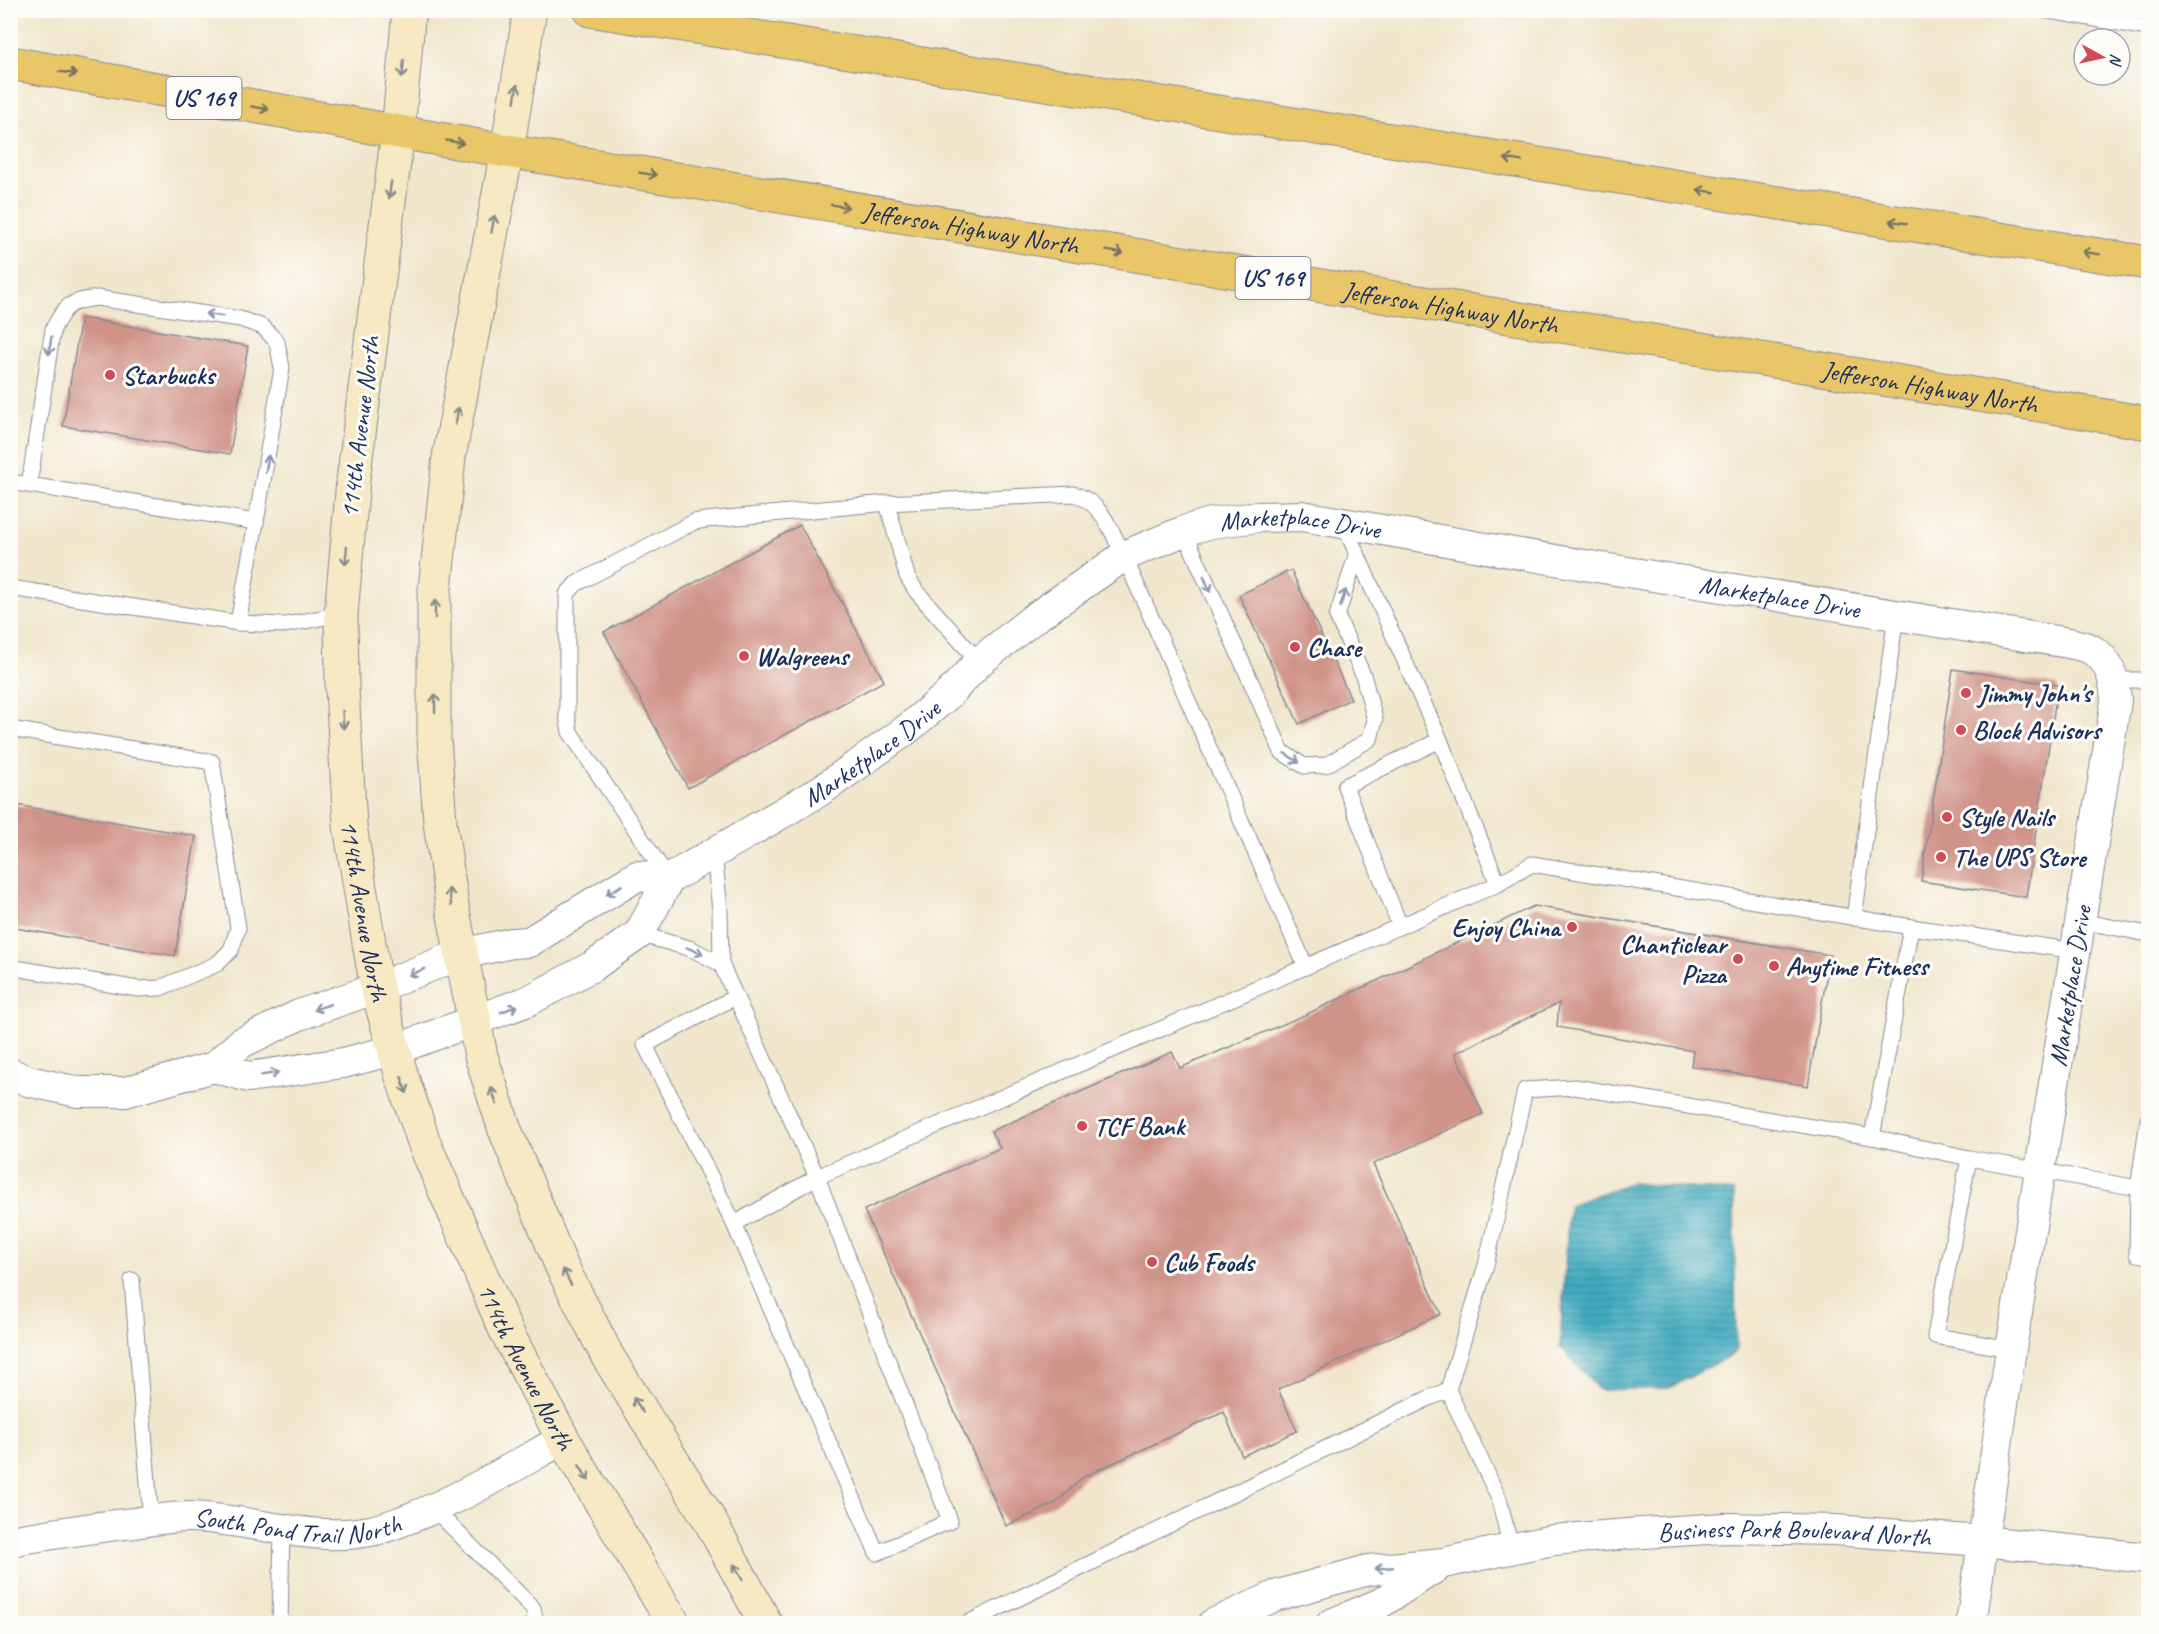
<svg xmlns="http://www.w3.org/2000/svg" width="2159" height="1634" font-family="Caveat,sans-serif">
<defs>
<pattern id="water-rules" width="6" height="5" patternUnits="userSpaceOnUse" patternTransform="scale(1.5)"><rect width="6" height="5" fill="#41acbf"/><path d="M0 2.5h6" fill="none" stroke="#368c9e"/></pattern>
</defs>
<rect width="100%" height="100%" fill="#fdfcf7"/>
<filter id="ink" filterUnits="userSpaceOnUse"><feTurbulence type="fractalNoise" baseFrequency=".0167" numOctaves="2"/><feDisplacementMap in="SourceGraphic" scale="12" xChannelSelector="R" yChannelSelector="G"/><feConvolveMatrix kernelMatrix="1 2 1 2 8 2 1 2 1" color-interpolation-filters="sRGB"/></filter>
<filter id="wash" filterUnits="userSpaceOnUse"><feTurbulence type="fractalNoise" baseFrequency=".008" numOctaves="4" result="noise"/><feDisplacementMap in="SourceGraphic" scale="24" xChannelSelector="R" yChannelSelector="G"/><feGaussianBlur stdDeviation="1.35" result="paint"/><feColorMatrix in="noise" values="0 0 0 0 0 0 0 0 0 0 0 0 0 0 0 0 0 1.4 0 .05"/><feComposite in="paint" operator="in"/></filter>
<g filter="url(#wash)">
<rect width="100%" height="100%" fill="#f1e6cc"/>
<path fill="url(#water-rules)" stroke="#2e6e8e" stroke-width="1.5" d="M1630 1183 1734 1192 1736 1352 1670 1388 1599 1390 1560 1346 1569 1205Z"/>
<g id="blocks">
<g fill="#d09388">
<path d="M81 318 248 346 230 454 63 426Z"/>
<path d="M800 525 884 681 688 788 604 632Z"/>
<path d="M1291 570 1351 699 1299 724 1239 595Z"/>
<path d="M1953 669 2058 685 2026 897 1921 881Z"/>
<path d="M10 804 196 836 175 956 10 927Z"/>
<path d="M1534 906 1830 955 1808 1086 1691 1066 1693 1051 1557 1027 1559 1003 1455 1053 1483 1114 1373 1164 1441 1314 1278 1389 1297 1431 1242 1456 1224 1412 1083 1477 1056 1503 1006 1526 864 1210 1000 1148 991 1131 1172 1052 1180 1068 1305 1015Z"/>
</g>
</g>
</g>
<g filter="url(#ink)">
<use href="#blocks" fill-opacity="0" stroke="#868a95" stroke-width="1.5"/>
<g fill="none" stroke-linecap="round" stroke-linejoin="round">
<defs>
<g id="lane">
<path d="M2044 10 2148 28"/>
<path d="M10 482 256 522 238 623"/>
<path d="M29 485 53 329C65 305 70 301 97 298L240 319 263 327 277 342 282 368 256 522"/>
<path d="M887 503 907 576 916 591 979 662"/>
<path d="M1344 525 1440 740 1498 884"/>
<path d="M1184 531 1282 752 1304 766 1326 765 1370 739 1375 720 1363 675 1337 616 1357 553"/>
<path d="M10 588 238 623 285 625 341 614"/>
<path d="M2115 680H2148"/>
<path d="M10 729 212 762 238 928 231 950 217 964 160 988 138 989 10 967"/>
<path d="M668 878 570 732 567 715V594L576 584 694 522 706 520 887 503 1074 494C1103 503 1111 531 1124 556L1306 967"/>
<path d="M1854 918 1896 615"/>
<path d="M2080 921 2148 934"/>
<path d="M1400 926 1345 786 1440 740"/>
<path d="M639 934 692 949 721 964 720 910 714 853"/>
<path d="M721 964 817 1177 950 1521 877 1553 734 1224"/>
<path d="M735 997 645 1045 734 1224 817 1177 1498 884 1532 864 1911 927 2076 951"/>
<path d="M2148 1120 2138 1188 2137 1254 2148 1256"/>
<path d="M1872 1137 1911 927"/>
<path d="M1969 1158 1935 1336 2011 1349"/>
<path d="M132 1280 151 1521"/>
<path d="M434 1509 533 1608 536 1624"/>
<path d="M1511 1548 1499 1499 1448 1390 1486 1265 1525 1090 1575 1087 1872 1137 1969 1158 2138 1188"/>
<path d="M280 1624 282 1530"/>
<path d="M966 1624 1427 1399 1448 1390"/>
</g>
<g id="street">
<path id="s1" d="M214 1067 249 1077 343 1063 394 1050 528 1001 593 966 639 934 669 879 820 791 860 763 906 730 949 694 979 662 1033 619 1124 556 1184 531 1211 523 1258 517 1302 516 1584 565 2069 643C2076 645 2086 646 2092 650 2111 661 2115 682 2116 701L2011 1349 1971 1624"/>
<path d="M10 1073 28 1081 78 1092H125L214 1067 241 1043 299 1015 377 988 461 954 512 943 529 942 637 876 669 879"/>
<path id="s2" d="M10 1542 21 1539C59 1533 96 1527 134 1523 152 1520 171 1517 189 1517 249 1518 310 1543 370 1531 382 1529 394 1524 405 1520 461 1499 511 1468 563 1439"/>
<path id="s3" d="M1213 1624 1275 1596 1368 1570 1443 1563 1553 1540 1627 1534 1725 1528 1834 1530 1982 1541 2148 1558"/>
<path d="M1331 1624 1379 1604 1438 1566"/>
</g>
<g id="secondary">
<path id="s4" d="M409 10 398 132 353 481 341 614 342 688 350 826 370 949 377 988 402 1077 425 1145 505 1329 563 1439 674 1624"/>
<path d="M530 10 507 151 449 457 434 598V738L440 822 452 905 481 1056 505 1130 561 1265 608 1357 709 1519 766 1624"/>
</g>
<g id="highway">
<path d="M590 10 2148 263"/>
<path id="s5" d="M10 63 507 151 2148 423"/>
</g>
</defs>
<use href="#lane" stroke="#868a95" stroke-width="17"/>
<use href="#street" stroke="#868a95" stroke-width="32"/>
<use href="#secondary" stroke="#868a95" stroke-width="35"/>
<use href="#highway" stroke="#868a95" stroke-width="35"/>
<use href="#lane" stroke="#fff" stroke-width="15"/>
<use href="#street" stroke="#fff" stroke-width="30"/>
<use href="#secondary" stroke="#f6e9c3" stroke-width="33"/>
<use href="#highway" stroke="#e9c769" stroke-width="33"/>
</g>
<defs><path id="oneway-shaft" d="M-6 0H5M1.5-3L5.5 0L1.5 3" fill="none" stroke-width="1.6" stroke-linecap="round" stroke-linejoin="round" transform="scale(1.5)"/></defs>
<g stroke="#888c90">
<use href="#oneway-shaft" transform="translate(403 69) rotate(95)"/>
<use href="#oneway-shaft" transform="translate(516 93) rotate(-81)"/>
<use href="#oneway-shaft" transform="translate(390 190) rotate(98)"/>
<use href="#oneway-shaft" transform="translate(493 224) rotate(-79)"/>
<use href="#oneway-shaft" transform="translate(457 416) rotate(-79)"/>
<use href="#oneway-shaft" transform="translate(346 556) rotate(95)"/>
<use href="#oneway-shaft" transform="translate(435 609) rotate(-90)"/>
<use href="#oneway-shaft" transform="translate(435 703) rotate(-90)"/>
<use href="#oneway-shaft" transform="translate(343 720) rotate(87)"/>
<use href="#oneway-shaft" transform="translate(450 897) rotate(-98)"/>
<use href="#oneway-shaft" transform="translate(404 1085) rotate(72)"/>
<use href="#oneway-shaft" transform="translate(494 1096) rotate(-108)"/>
<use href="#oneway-shaft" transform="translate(567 1277) rotate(-117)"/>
<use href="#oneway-shaft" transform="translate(638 1405) rotate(-123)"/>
<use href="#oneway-shaft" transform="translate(584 1473) rotate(59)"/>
<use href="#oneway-shaft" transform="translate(738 1572) rotate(-119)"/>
</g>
<g stroke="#787363">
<use href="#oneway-shaft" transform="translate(68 73) rotate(10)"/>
<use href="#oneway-shaft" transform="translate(260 108) rotate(10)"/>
<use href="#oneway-shaft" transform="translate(455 142) rotate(10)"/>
<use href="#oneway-shaft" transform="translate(1513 160) rotate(-171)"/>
<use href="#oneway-shaft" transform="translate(648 174) rotate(9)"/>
<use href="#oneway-shaft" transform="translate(1706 191) rotate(-171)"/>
<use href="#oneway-shaft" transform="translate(840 206) rotate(9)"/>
<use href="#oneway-shaft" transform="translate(1898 222) rotate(-171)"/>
<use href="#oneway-shaft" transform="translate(1115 252) rotate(9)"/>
<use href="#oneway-shaft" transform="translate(2091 253) rotate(-171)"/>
</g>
<g stroke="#8d97ae">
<use href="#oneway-shaft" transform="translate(214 315) rotate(-172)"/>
<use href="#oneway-shaft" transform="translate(50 346) rotate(99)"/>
<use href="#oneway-shaft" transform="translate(267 464) rotate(-80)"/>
<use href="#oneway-shaft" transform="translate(1207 584) rotate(66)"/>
<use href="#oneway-shaft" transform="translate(1343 598) rotate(-72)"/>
<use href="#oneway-shaft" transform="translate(1292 758) rotate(33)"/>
<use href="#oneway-shaft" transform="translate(614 890) rotate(149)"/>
<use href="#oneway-shaft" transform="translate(695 951) rotate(23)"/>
<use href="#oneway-shaft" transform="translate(417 972) rotate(158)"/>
<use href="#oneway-shaft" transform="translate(322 1007) rotate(161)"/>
<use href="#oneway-shaft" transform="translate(509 1009) rotate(-22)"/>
<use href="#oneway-shaft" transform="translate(270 1074) rotate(-9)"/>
<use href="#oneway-shaft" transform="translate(1384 1568) rotate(175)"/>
</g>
</g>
<g fill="#d1495b" stroke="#fdfcf7" stroke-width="2">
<circle cx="110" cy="375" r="6"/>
<circle cx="1295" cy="647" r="6"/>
<circle cx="744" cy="656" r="6"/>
<circle cx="1966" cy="693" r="6"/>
<circle cx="1961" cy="730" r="6"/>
<circle cx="1947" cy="817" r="6"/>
<circle cx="1941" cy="857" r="6"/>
<circle cx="1572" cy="927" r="6"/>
<circle cx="1738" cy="959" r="6"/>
<circle cx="1774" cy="966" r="6"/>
<circle cx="1082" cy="1126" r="6"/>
<circle cx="1152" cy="1262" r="6"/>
</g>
<g text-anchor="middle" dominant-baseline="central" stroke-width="6" stroke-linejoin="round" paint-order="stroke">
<g fill="#fdfcf7" stroke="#5f6c8c" stroke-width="1.5">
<rect x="166.5" y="77" width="75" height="42" rx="4.5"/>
<rect x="1235.5" y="257" width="75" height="42" rx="4.5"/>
</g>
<g font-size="24" font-weight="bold" fill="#1b2f5e">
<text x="204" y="98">US 169</text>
<text x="1273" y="278">US 169</text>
</g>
<g font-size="26" fill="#1b2f5e" stroke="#fdfcf7">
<text stroke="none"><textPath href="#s5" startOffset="975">Jefferson Highway North</textPath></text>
<text stroke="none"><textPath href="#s5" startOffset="1461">Jefferson Highway North</textPath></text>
<text stroke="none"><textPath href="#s5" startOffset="1947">Jefferson Highway North</textPath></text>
<text transform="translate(360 427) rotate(-83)">114th Avenue North</text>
<text stroke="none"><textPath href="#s1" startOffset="1262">Marketplace Drive</textPath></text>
<text stroke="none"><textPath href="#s1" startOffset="1748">Marketplace Drive</textPath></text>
<text stroke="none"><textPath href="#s1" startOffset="758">Marketplace Drive</textPath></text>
<text stroke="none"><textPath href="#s4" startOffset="906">114th Avenue North</textPath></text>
<text transform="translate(2070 986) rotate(-81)">Marketplace Drive</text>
<text stroke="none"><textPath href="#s4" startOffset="1392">114th Avenue North</textPath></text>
<text stroke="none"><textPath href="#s2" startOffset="290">South Pond Trail North</textPath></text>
<text stroke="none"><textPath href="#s3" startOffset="594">Business Park Boulevard North</textPath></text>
</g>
<g font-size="26" font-weight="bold" fill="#1b2f5e" stroke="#fdfcf7" text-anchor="start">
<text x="122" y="375">Starbucks</text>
<text x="1307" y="647">Chase</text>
<text x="756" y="656">Walgreens</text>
<text x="1978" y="693">Jimmy John's</text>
<text x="1973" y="730">Block Advisors</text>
<text x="1959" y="817">Style Nails</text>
<text x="1953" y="857">The UPS Store</text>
<text x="1560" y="927" text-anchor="end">Enjoy China</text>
<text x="1726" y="944" text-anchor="end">Chanticlear<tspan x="1726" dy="30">Pizza</tspan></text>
<text x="1786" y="966">Anytime Fitness</text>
<text x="1094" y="1126">TCF Bank</text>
<text x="1164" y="1262">Cub Foods</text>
</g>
</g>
<rect width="2159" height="1634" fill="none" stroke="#fdfcf7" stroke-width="36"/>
<g transform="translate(2102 57) rotate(98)"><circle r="28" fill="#fdfcf7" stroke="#a3aaba" stroke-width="1.5"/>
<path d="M0-4.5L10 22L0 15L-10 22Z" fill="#d1495b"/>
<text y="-9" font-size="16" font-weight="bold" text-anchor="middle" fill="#1b2f5e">N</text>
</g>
</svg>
